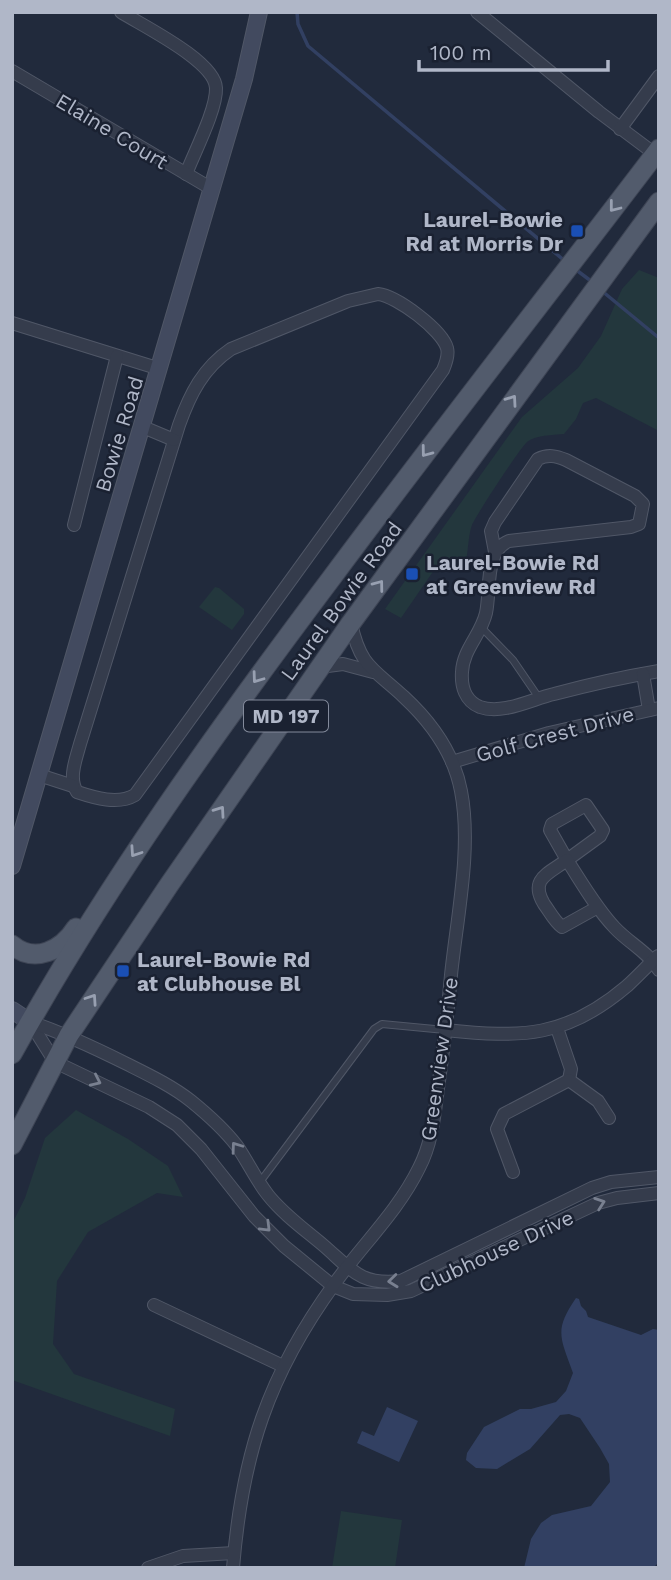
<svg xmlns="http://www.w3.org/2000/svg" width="671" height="1580" font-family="'Work Sans',sans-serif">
<rect width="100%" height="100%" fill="#212a3c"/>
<g fill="#23373d">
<path d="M639 270 659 278V431L596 398 583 403 576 419 564 434C553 435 535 435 527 442 520 448 475 517 472 525 467 538 469 559 463 568L441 560 401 618 385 609 522 417 578 368 601 336 622 289Z"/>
<path d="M215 587 219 588 244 609V614L232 630 199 607Z"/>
<path d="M76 1110 128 1139 168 1166 183 1197 157 1193 88 1232 57 1281 53 1344 74 1374 175 1409 170 1436 12 1380V1224L25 1198 45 1138Z"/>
<path d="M341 1511 402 1520 395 1568H332Z"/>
</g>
<g fill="#324062">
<path d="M576 1298 579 1299 581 1306 586 1311 588 1317 641 1335 653 1329 659 1330V1562L653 1568H524L531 1539 541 1523 552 1515 591 1506 610 1482 609 1464 600 1448 580 1418 569 1414 560 1415 530 1449 497 1469 476 1468 466 1460 467 1453 484 1427 520 1409H531L556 1402 566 1391 573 1373C560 1337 554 1330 576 1298Z"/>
<path d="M387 1407 418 1421 399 1462 357 1443 362 1431 374 1436Z"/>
</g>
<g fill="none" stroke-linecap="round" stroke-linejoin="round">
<g stroke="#324062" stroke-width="3.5">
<path d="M297 12 298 24 308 46 566 262"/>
<path d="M575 269 591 281"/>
<path d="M602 291 659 338"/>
</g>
<defs>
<g id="lane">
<path d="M482 628 513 660 539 698"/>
<path d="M260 1182 374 1029 382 1024 445 1030"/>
</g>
<g id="street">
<path d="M121 12C143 26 215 61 216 88 217 109 194 153 186 174"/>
<path d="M477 12 599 112 659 157"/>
<path d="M12 71 212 189"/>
<path d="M620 129 659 76"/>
<path d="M378 294C397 296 442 330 447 348 449 355 446 363 443 370L135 795C118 805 95 798 77 792 68 778 76 759 80 744L179 425C190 394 203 368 231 349L348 301Z"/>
<path d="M12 323 160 369"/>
<path d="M143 427 174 440"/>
<path d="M74 525 117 356"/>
<path d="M495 552 491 531 495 522 538 459C548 454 556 456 566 460L635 496 643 504 639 524 631 527 509 541C484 551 491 590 486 613 481 635 463 649 462 672 461 686 465 701 480 707 503 715 532 699 554 694 588 685 623 677 659 671"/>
<path d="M320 667 343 664 373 672"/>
<path d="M643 674 649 710"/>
<path d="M452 762 549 733 659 708"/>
<path d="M39 775 73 786"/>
<path d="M586 805 603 830 600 836 567 860 550 830 552 824Z"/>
<path d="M598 907 562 927C554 921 550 912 544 904 529 879 548 874 567 860 582 883 596 908 615 928 629 943 648 952 659 970"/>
<path d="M30 1022 55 1062 149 1107 177 1125 201 1149 254 1216 284 1246 333 1286 353 1294 387 1295 411 1291 598 1203 617 1198 659 1193"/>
<path d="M30 1022C64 1033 95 1048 127 1064 149 1075 172 1086 191 1101 207 1114 224 1129 237 1146 248 1162 256 1180 268 1195 283 1214 304 1229 323 1245 351 1269 360 1286 401 1281L592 1188 611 1182 659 1177"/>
<path d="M557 1028 571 1069 569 1080"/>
<path d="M445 1030C522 1038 566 1038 627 986 638 976 648 965 658 956"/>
<path d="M513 1172 497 1129 504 1114 569 1080 598 1101 609 1118"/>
<path d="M154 1305 283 1366"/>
<path d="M148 1568 183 1556 234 1553"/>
<path d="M233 1568C242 1455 268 1375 335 1283 363 1244 398 1211 419 1168 433 1142 435 1109 439 1081 444 1045 448 1010 451 975 457 917 472 848 461 791 454 754 431 722 404 697 374 669 360 667 351 623"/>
</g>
<g id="secondary">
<path d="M12 866 244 79 259 12"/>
<path d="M12 1010 30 1022"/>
</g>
<g id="primary">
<path d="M12 945C35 964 62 950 76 928"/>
<path d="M12 1054C105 886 218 729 333 576 440 432 551 291 659 149"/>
<path d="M12 1145 69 1035 169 885 351 623 659 202"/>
</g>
</defs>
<use href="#lane" stroke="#505767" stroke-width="8"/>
<use href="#street" stroke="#505767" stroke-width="14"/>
<use href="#secondary" stroke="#505767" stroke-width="18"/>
<use href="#primary" stroke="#3e4555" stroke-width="21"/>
<use href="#lane" stroke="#353c4c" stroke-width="6"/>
<use href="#street" stroke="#353c4c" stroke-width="12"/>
<use href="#secondary" stroke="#424a5f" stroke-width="16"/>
<use href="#primary" stroke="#525b6c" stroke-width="19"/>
</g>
<defs><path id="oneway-chevron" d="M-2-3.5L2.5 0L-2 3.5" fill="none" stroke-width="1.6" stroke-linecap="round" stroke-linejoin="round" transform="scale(1.75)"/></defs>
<g stroke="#98a0b1">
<use href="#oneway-chevron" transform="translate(614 207) rotate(128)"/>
<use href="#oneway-chevron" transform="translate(512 400) rotate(-55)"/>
<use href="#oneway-chevron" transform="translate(426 452) rotate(127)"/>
<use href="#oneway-chevron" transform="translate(379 585) rotate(-53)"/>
<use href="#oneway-chevron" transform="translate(257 678) rotate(126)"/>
<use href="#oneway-chevron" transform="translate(220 811) rotate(-55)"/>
<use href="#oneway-chevron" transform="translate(135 852) rotate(124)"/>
<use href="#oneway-chevron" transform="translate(92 999) rotate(-56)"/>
</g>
<g stroke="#798090">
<use href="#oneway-chevron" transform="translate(96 1081) rotate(25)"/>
<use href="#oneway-chevron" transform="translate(236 1147) rotate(-126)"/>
<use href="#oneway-chevron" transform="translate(600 1203) rotate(-19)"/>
<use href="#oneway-chevron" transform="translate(266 1227) rotate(45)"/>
<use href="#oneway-chevron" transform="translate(393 1281) rotate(174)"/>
</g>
<g fill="#1a4fb4" stroke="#1a2131" stroke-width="2.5">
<rect x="570" y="224" width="14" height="14" rx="3.5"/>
<rect x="405" y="567" width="14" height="14" rx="3.5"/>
<rect x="116" y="964" width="14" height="14" rx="3.5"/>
</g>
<g text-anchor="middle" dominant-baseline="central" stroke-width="5" stroke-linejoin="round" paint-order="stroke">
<rect fill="#1a2131" stroke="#838a9b" stroke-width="2" x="244" y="700.5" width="84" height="31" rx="5"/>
<g font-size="19" font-weight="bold" fill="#b0b7c8">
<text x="286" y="716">MD 197</text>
</g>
<g font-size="21" fill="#b0b7c8" stroke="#1a2131">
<text transform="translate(112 131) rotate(31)">Elaine Court</text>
<text transform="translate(119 434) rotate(-73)">Bowie Road</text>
<text transform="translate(341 601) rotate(-54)">Laurel Bowie Road</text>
<text transform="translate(555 734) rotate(-15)">Golf Crest Drive</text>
<text transform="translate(439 1059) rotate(-82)">Greenview Drive</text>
<text transform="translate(496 1251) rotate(-25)">Clubhouse Drive</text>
</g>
<g font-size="21" font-weight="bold" fill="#b0b7c8" stroke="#1a2131" text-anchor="start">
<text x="563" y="219" text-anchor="end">Laurel-Bowie<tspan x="563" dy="24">Rd at Morris Dr</tspan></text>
<text x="426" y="562">Laurel-Bowie Rd<tspan x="426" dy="24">at Greenview Rd</tspan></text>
<text x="137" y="959">Laurel-Bowie Rd<tspan x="137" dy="24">at Clubhouse Bl</tspan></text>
</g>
</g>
<rect width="671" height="1580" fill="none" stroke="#b0b7c8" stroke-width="28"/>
<path d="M419 60v10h189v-10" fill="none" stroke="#b0b7c8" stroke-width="3.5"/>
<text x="430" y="60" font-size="21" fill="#b0b7c8" stroke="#1a2131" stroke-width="5" paint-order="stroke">100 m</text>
</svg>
